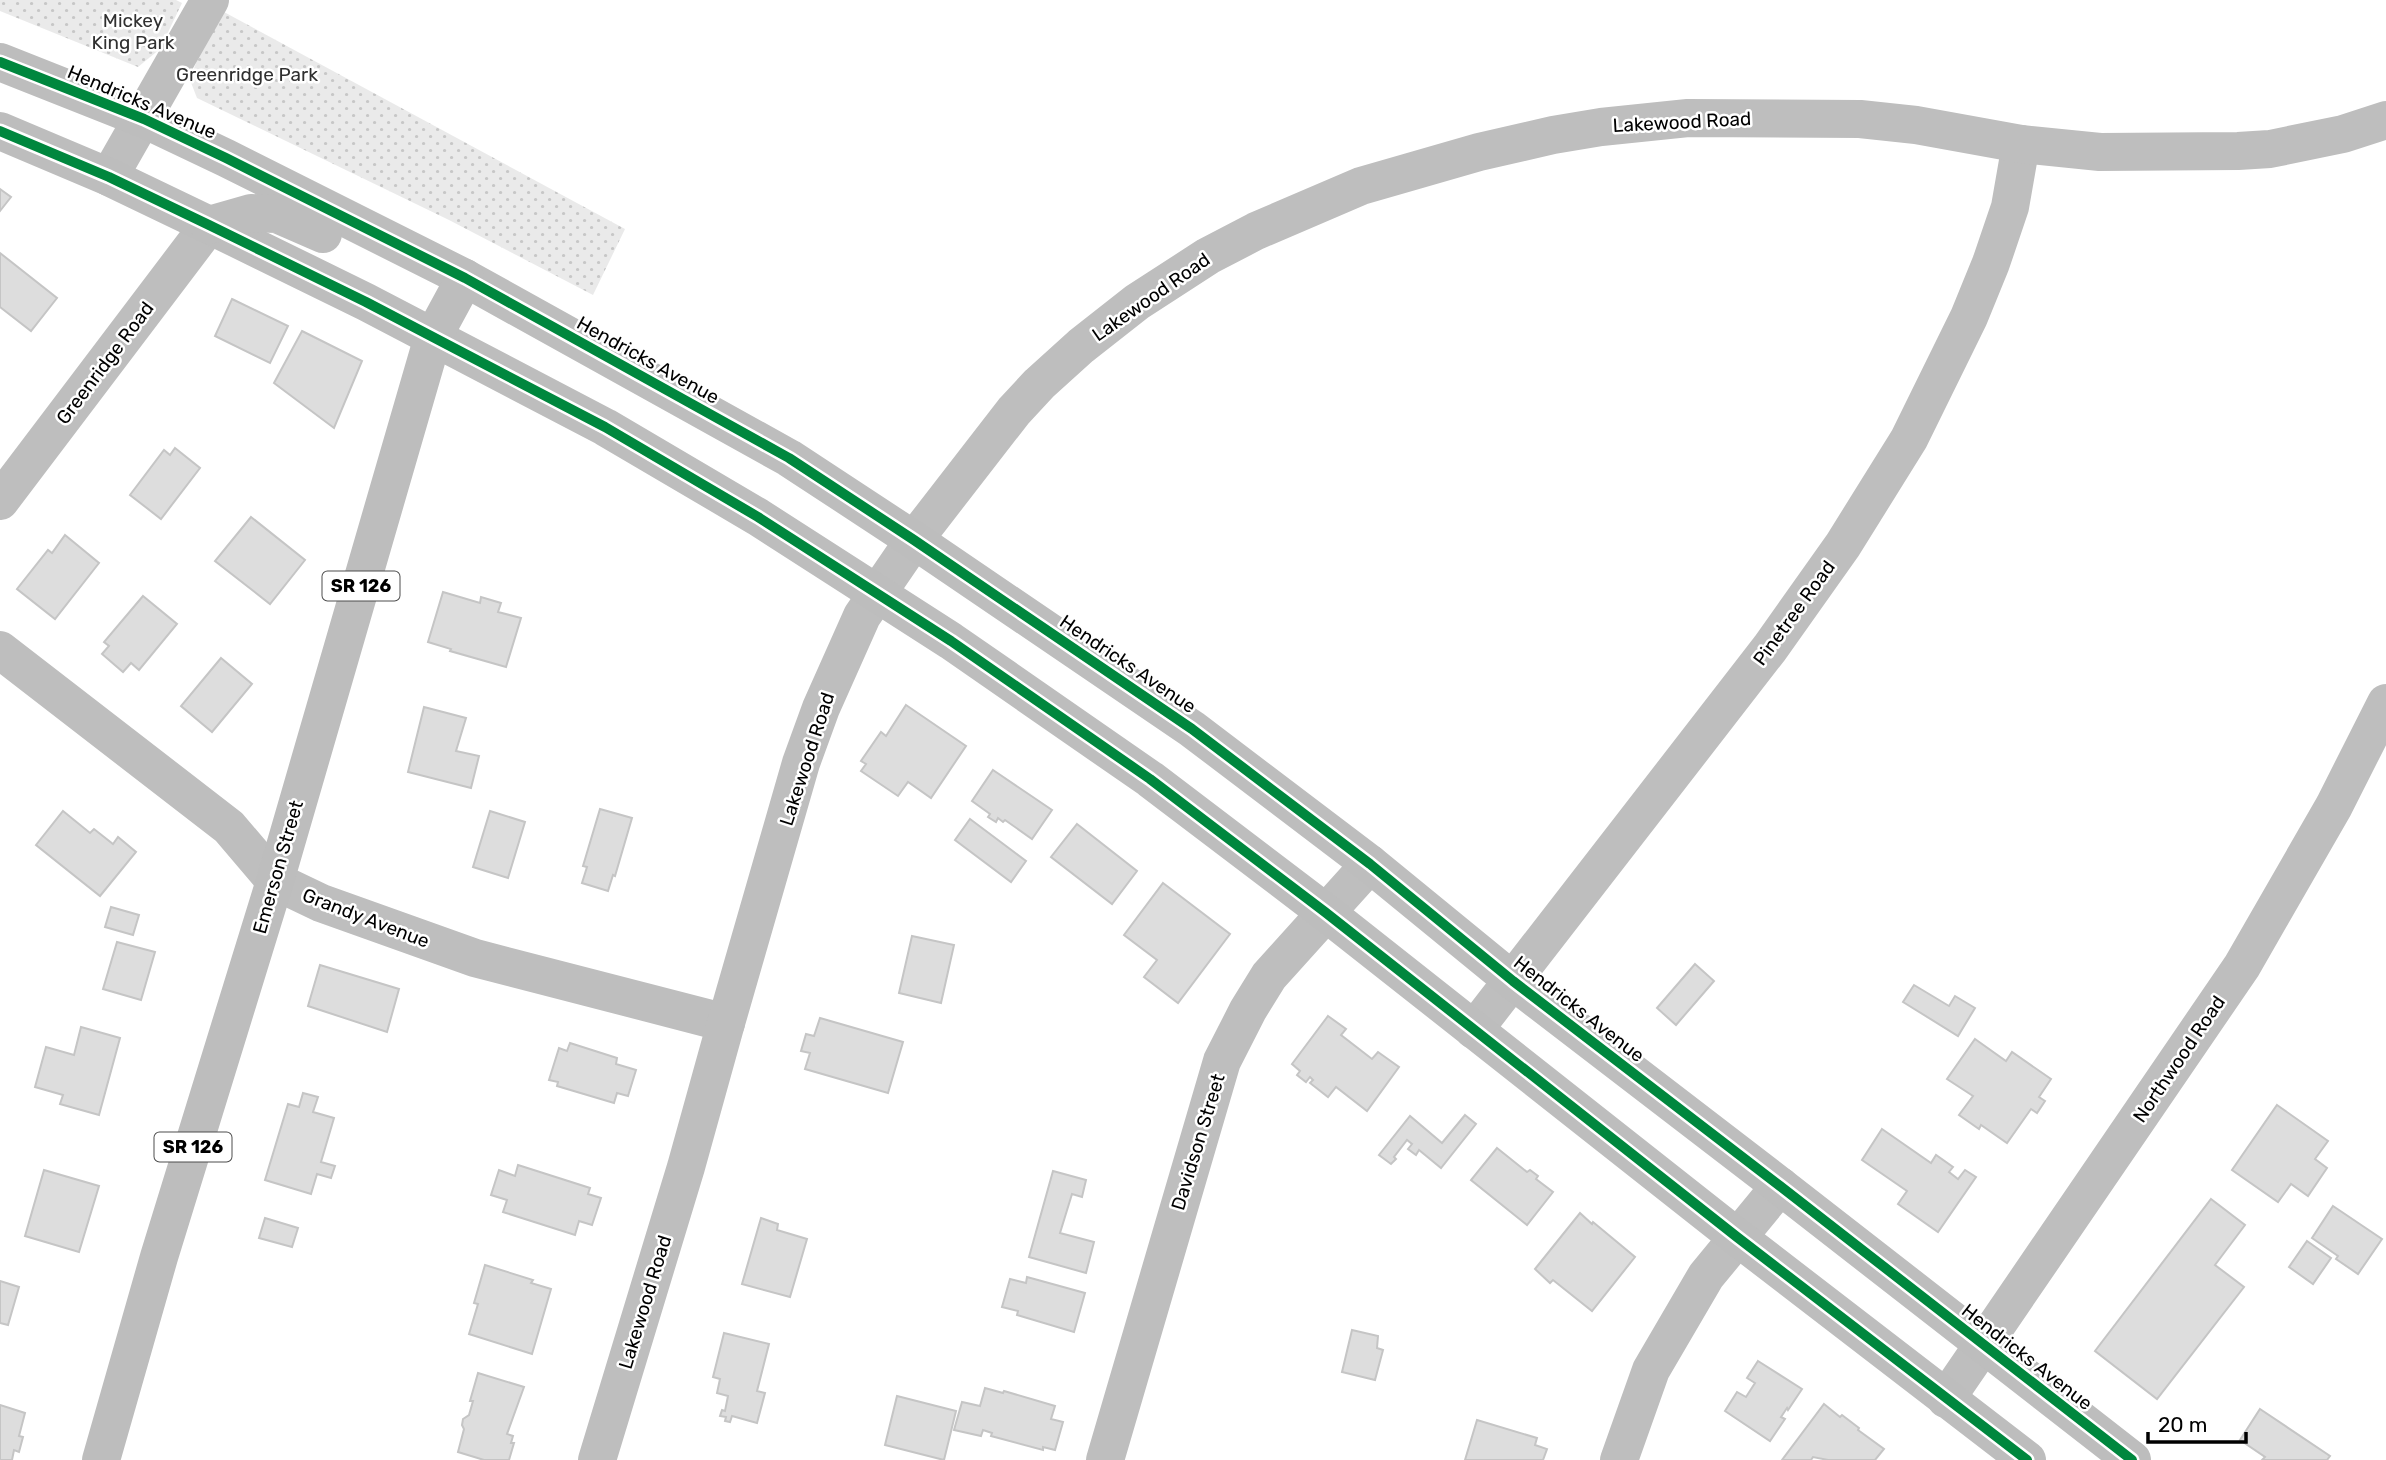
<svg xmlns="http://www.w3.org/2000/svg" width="2386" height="1460" font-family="Rubik,sans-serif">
<defs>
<pattern id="green-dots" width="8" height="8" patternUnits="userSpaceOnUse" patternTransform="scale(1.75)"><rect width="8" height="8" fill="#eaeaea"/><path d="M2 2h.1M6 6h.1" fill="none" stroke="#c7c7c7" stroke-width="1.8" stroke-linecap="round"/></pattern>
</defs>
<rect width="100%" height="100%" fill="#fff"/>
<g fill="url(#green-dots)">
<path d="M0 0H176L182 3 160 49 138 67 0 11Z"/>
<path d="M224 12 625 229 593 295 449 220 197 98 190 80 202 46Z"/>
</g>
<g fill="#ddd" stroke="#c5c5c5" stroke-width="2">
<path d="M0 189 11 197 0 211Z"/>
<path d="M0 253 57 298 31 331 0 307Z"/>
<path d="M232 299 288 326 270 363 215 336Z"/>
<path d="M302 331 362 361 334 428 274 383Z"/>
<path d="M175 448 200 468 161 519 130 495 164 450 170 455Z"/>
<path d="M251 517 305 560 270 604 215 561Z"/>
<path d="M65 535 99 563 55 619 17 589 48 550 52 553Z"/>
<path d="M443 592 480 603 481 597 501 603 498 612 521 618 506 667 450 651 451 649 428 642Z"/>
<path d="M143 596 177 624 139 670 131 663 123 672 102 654 109 646 104 642Z"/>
<path d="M221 658 252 684 212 732 181 706Z"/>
<path d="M906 705 966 746 931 798 908 782 898 796 861 771 866 764 861 761 881 732 886 736Z"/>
<path d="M424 707 466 718 456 751 479 756 471 788 408 772Z"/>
<path d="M993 770 1052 810 1032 839 1005 820 1003 822 998 818 996 822 988 817 990 814 972 801Z"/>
<path d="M600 809 632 818 615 876 613 875 608 891 582 883 587 867 583 866Z"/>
<path d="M63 811 90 833 94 829 113 844 118 837 136 852 100 896 36 845Z"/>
<path d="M490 811 525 822 508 878 473 867Z"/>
<path d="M970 819 1026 861 1011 882 955 840Z"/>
<path d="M1077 824 1137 871 1112 904 1051 857Z"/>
<path d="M1163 883 1230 934 1178 1003 1144 977 1157 960 1124 935Z"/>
<path d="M111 907 139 915 133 935 105 927Z"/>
<path d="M912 936 954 945 941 1003 899 993Z"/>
<path d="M117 942 155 952 141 1000 103 989Z"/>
<path d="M1695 964 1714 981 1676 1025 1657 1008Z"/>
<path d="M320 965 399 989 387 1032 308 1006Z"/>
<path d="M1914 985 1949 1006 1955 996 1975 1008 1958 1036 1903 1002Z"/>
<path d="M1328 1016 1346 1029 1341 1035 1372 1059 1378 1052 1399 1067 1367 1111 1336 1087 1328 1097 1310 1083 1313 1080 1310 1077 1306 1082 1297 1075 1300 1071 1292 1064Z"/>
<path d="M820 1018 903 1042 888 1093 805 1069 810 1053 801 1051 806 1034 814 1036Z"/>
<path d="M81 1027 120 1038 99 1115 60 1104 63 1095 35 1087 46 1047 74 1055Z"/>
<path d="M1975 1039 2006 1061 2012 1052 2051 1079 2039 1097 2045 1101 2037 1113 2031 1109 2007 1143 1981 1125 1979 1129 1959 1115 1973 1096 1947 1079Z"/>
<path d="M570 1043 617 1058 616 1064 636 1070 628 1096 617 1093 614 1103 557 1086 558 1082 549 1080 559 1048 567 1051Z"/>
<path d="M303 1093 318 1097 313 1112 334 1118 321 1162 335 1166 331 1178 317 1174 311 1194 265 1180 288 1104 299 1107Z"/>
<path d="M2277 1105 2328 1141 2315 1159 2327 1168 2308 1196 2291 1184 2278 1202 2232 1170Z"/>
<path d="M1465 1115 1476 1124 1441 1168 1419 1150 1416 1155 1408 1149 1412 1144 1407 1140 1394 1157 1396 1159 1391 1164 1379 1155 1410 1116 1442 1143Z"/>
<path d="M1882 1129 1931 1163 1936 1155 1953 1167 1949 1172 1958 1179 1965 1170 1976 1177 1938 1232 1898 1204 1907 1191 1862 1160Z"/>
<path d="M1497 1148 1527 1172 1530 1170 1538 1176 1536 1179 1553 1192 1527 1225 1471 1180Z"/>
<path d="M518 1165 590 1188 588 1194 601 1198 592 1225 579 1221 575 1235 503 1212 507 1200 491 1195 499 1170 515 1176Z"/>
<path d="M44 1170 99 1186 79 1252 25 1236Z"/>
<path d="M1053 1171 1086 1180 1082 1197 1072 1194 1060 1233 1094 1242 1086 1273 1029 1257Z"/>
<path d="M2211 1199 2245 1225 2215 1265 2244 1287 2157 1399 2095 1351Z"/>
<path d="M2333 1206 2382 1239 2358 1274 2336 1259 2338 1256 2312 1238Z"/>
<path d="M1580 1213 1592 1224 1593 1222 1635 1257 1592 1311 1553 1280 1550 1283 1535 1269Z"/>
<path d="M265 1218 298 1228 292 1247 259 1238Z"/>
<path d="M761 1218 778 1224 777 1230 807 1239 790 1297 742 1284Z"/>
<path d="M2307 1241 2331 1258 2313 1284 2289 1267Z"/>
<path d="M485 1265 533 1280 531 1283 551 1289 532 1354 469 1334 478 1304 474 1303Z"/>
<path d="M1027 1277 1085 1293 1074 1332 1017 1315 1018 1311 1002 1307 1010 1279 1026 1283Z"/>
<path d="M0 1281 19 1287 8 1325 0 1323Z"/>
<path d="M1352 1330 1378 1336 1377 1348 1383 1350 1375 1380 1342 1372Z"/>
<path d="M724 1333 769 1344 757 1391 765 1393 757 1423 732 1416 730 1422 725 1421 726 1417 720 1416 722 1410 725 1411 728 1396 717 1393 720 1379 713 1377Z"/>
<path d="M1758 1361 1802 1389 1788 1410 1787 1408 1781 1417 1785 1419 1770 1441 1725 1411 1737 1392 1746 1397 1755 1383 1747 1378Z"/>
<path d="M478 1373 524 1387 507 1434 513 1436 511 1443H514L509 1460H484L458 1452 464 1429 462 1425 463 1419 469 1415 473 1401H470Z"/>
<path d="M985 1388 1003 1393 1004 1391 1055 1406 1051 1419 1063 1422 1055 1450 1043 1447V1450L991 1436 992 1433 983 1430 981 1436 954 1430 962 1402 980 1406Z"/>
<path d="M897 1396 956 1411 944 1460 885 1445Z"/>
<path d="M1824 1404 1840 1417 1842 1415 1859 1428 1858 1430 1884 1449 1875 1460H1828L1813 1457 1811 1460H1782Z"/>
<path d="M0 1405 25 1413 19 1436 23 1437 19 1452 14 1450 12 1460H0Z"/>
<path d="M2260 1409 2330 1456 2327 1460H2262L2265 1457 2240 1440Z"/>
<path d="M1477 1420 1537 1438 1535 1445 1547 1449 1543 1460H1465Z"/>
</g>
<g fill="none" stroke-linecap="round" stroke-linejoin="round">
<g stroke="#bebebe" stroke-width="38">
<path d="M109 177 210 0"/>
<path d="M0 501 209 225"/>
<path d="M0 650 229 827 275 881 321 903 475 958 726 1023"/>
<path d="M1474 1030 1770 648 1843 545 1909 439 1969 317 1991 263 2010 207 2021 144"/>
<path d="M1946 1399 2242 966 2334 806 2386 703"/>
<path d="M597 1460 686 1167 726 1023 801 763 821 708 862 616 914 540 1014 411 1039 384 1081 346 1137 302 1208 256 1256 231 1361 186 1479 152 1553 135 1601 127 1688 118 1860 119 1916 125 2021 144 2100 152 2238 151 2270 149 2343 134 2386 120"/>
<path d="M1105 1460 1222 1061 1248 1010 1269 976 1370 864"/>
<path d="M1619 1460 1651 1370 1706 1276 1780 1186"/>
</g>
<g stroke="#bdbdbd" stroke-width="38">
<path d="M0 62 144 119 226 158 465 278 789 458 914 540 1192 729 1370 864 1513 981 1780 1186 2132 1460"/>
<path d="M0 131 109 177 209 225 366 302 605 427 758 517 951 641 1150 779 1325 912 1737 1237 2027 1460"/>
<path d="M209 225 251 213 277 214 323 234"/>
<path d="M101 1460 159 1257 275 881 433 337 465 278"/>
</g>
<defs>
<g id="cycleway">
<path d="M0 62 144 119 226 158 465 278 789 458 914 540 1192 729 1370 864 1513 981 1780 1186 2132 1460"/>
<path d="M0 131 109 177 209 225 366 302 605 427 758 517 951 641 1150 779 1325 912 1737 1237 2027 1460"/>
</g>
</defs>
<use href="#cycleway" stroke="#fff" stroke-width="15"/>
<use href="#cycleway" stroke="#00873e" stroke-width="10"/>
</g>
<g text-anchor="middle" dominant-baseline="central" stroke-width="5" stroke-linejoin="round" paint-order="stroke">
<g fill="#fff" stroke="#4c4c4c" stroke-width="2">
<rect x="322.5" y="571.5" width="77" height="29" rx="5"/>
<rect x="154.5" y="1132.5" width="77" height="29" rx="5"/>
</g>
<g font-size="18" font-weight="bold" fill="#000">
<text x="361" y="586">SR 126</text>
<text x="193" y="1147">SR 126</text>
</g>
<g font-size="19" fill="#303030" stroke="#fff">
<text x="133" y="20">Mickey<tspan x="133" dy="22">King Park</tspan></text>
<text x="247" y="74">Greenridge Park</text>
</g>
<g font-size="19" fill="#000" stroke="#fff">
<text transform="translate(142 102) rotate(23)">Hendricks Avenue</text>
<text transform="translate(1682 122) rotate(-3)">Lakewood Road</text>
<text transform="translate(1151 297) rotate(-35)">Lakewood Road</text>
<text transform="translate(648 360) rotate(29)">Hendricks Avenue</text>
<text transform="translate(105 363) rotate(-53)">Greenridge Road</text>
<text transform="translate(1794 613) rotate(-54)">Pinetree Road</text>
<text transform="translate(1128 664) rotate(34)">Hendricks Avenue</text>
<text transform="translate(807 759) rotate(-72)">Lakewood Road</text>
<text transform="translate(278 867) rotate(-74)">Emerson Street</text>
<text transform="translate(366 918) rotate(21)">Grandy Avenue</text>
<text transform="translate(1579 1009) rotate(38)">Hendricks Avenue</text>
<text transform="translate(2179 1059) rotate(-56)">Northwood Road</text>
<text transform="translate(1198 1142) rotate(-73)">Davidson Street</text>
<text transform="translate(645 1302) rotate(-73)">Lakewood Road</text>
<text transform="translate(2027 1357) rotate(38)">Hendricks Avenue</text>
</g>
</g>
<path d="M2148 1432v10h98v-10" fill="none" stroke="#000000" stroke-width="3.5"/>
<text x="2158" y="1432" font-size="21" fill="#000000" stroke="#ffffff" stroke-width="5" paint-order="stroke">20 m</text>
</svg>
